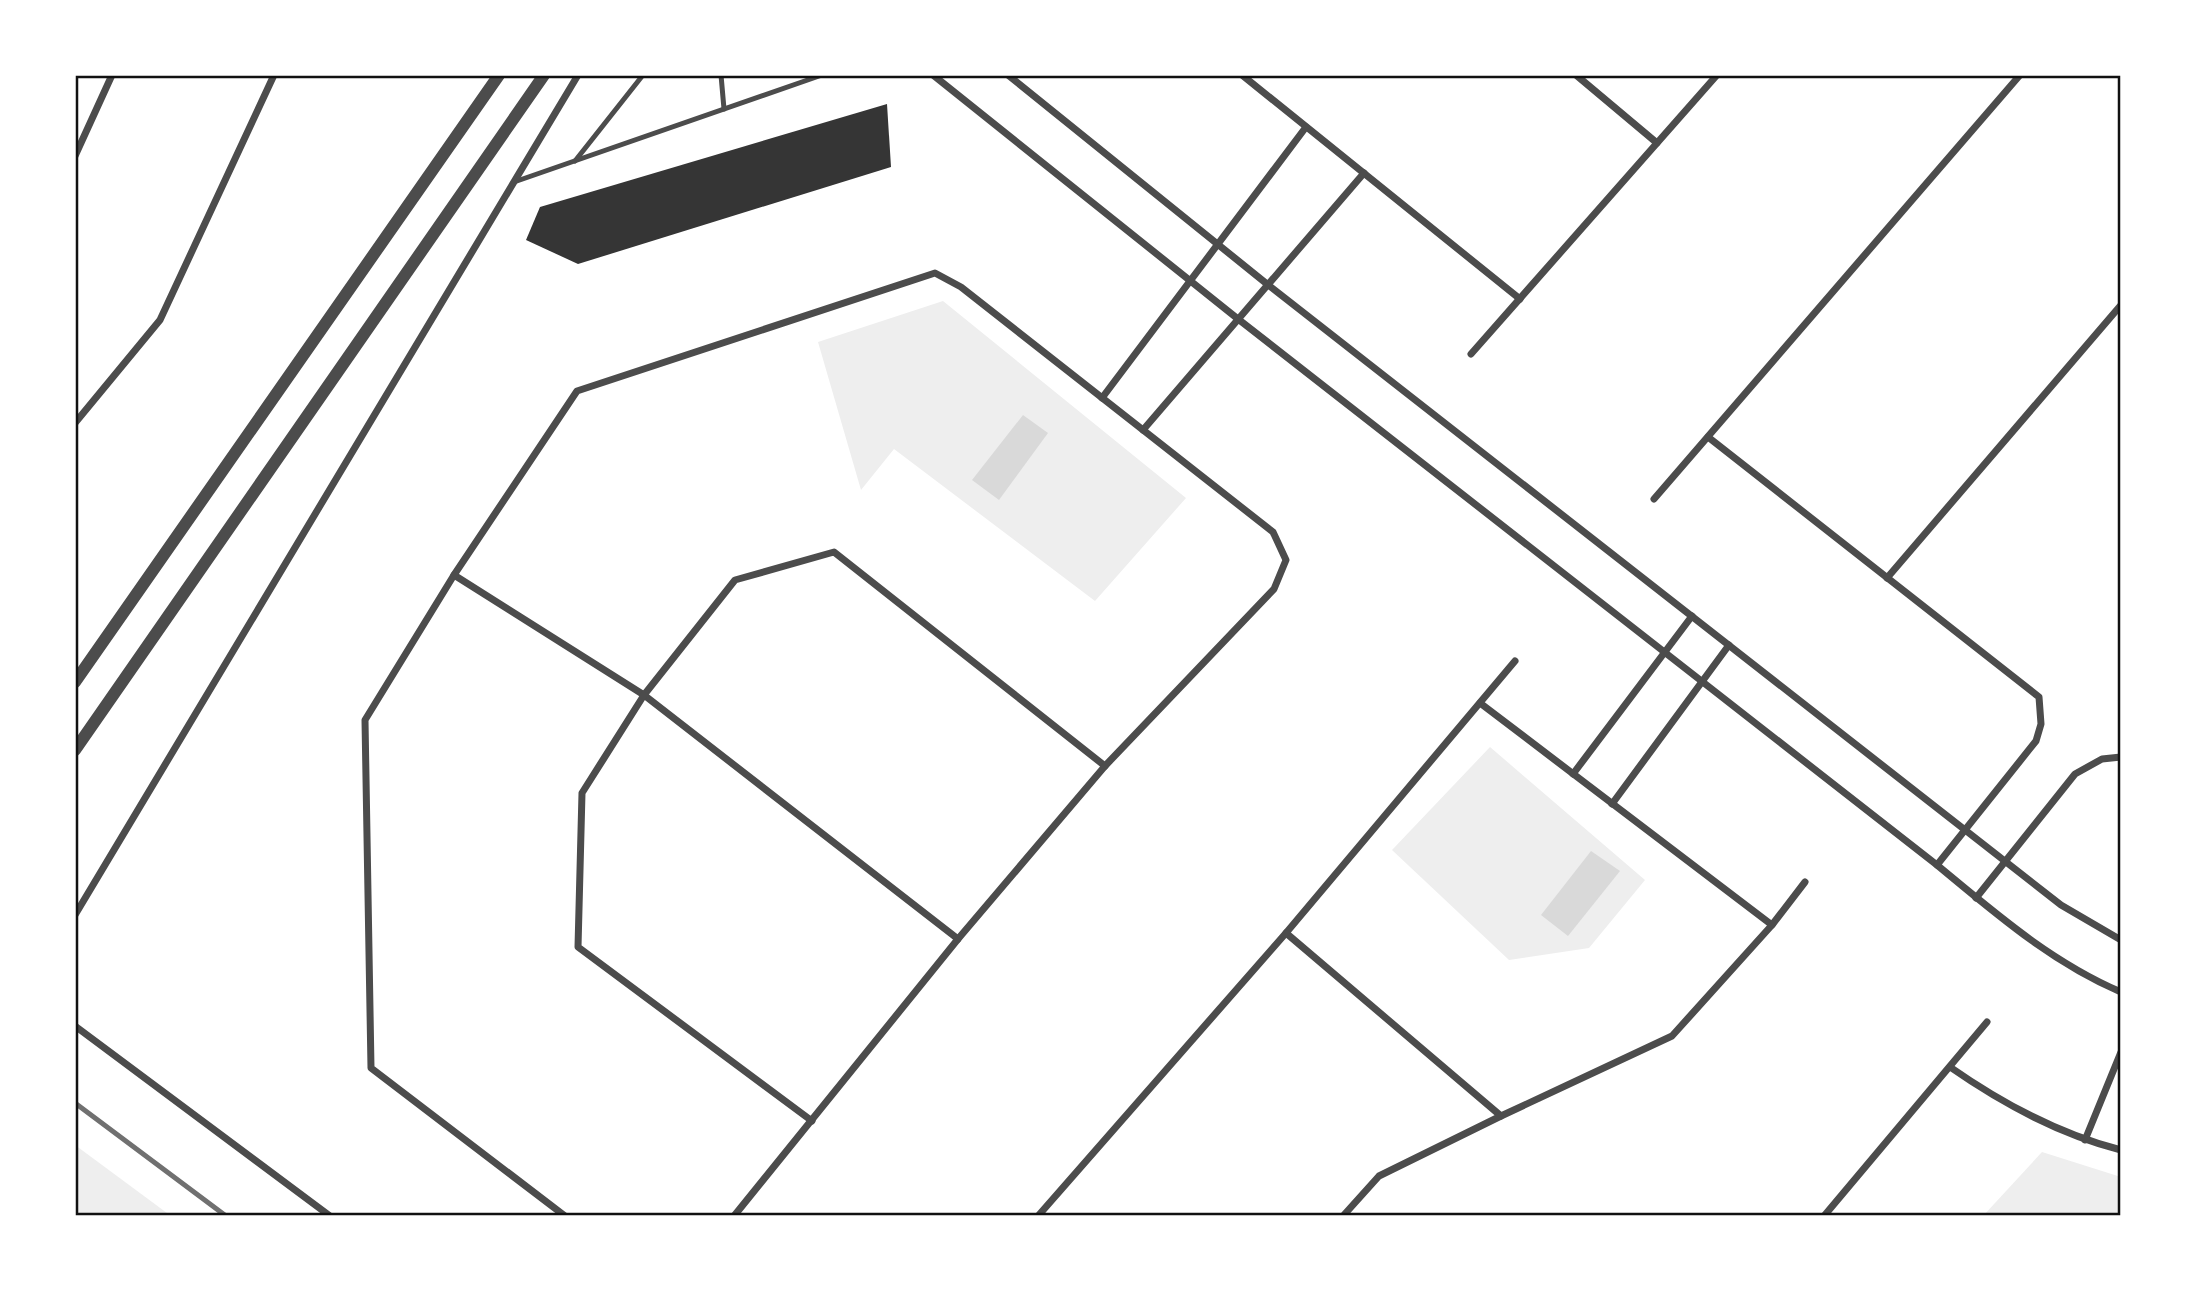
<svg xmlns="http://www.w3.org/2000/svg" width="2196" height="1291" font-family="'Source Serif 4',serif">
<rect width="100%" height="100%" fill="#fff"/>
<g fill="#eee">
<path d="M943 301 1186 498 1095 601 894 449 861 490 818 342Z"/>
<path d="M1490 747 1645 880 1589 948 1509 960 1392 850Z"/>
<path d="M75 1145 171 1216H75Z"/>
<path d="M2042 1152 2121 1177V1216H1983Z"/>
</g>
<g fill="#d9d9d9">
<path d="M1023 415 1048 433 999 500 972 480Z"/>
<path d="M1591 851 1620 871 1568 936 1541 915Z"/>
</g>
<path fill="#353535" d="M887 104 891 167 578 264 526 240 540 207Z"/>
<g fill="none" stroke-linecap="round" stroke-linejoin="round">
<g stroke="#4c4c4c" stroke-width="5">
<path d="M721 75 724 109"/>
<path d="M575 161 643 75"/>
<path d="M514 182 822 75"/>
</g>
<g stroke="#4c4c4c" stroke-width="7">
<path d="M933 75 1238 319 1937 865C1995 913 2051 962 2121 992"/>
<path d="M1008 75 1267 284 2061 905 2121 940"/>
<path d="M1242 75 1520 299"/>
<path d="M1576 75 1657 143"/>
<path d="M75 156 112 75"/>
<path d="M1471 354 1717 75"/>
<path d="M1102 398 1306 127"/>
<path d="M75 423 160 320 274 75"/>
<path d="M1143 430 1364 173"/>
<path d="M1708 437 2039 697 2041 724 2036 741 1937 865"/>
<path d="M1654 499 2020 75"/>
<path d="M454 575 644 695 958 939"/>
<path d="M1887 578 2121 305"/>
<path d="M1480 703 1772 925"/>
<path d="M1573 774 1692 616"/>
<path d="M1612 804 1729 645"/>
<path d="M1976 898 2075 774 2102 759 2121 757"/>
<path d="M75 915 578 75"/>
<path d="M1286 933 1501 1116"/>
<path d="M75 1026 330 1216"/>
<path d="M1950 1067C2003 1104 2058 1134 2121 1150"/>
<path d="M812 1121 578 947 582 793 644 695 735 580 834 552 1105 766"/>
<path d="M2085 1140 2121 1052"/>
<path d="M565 1216 371 1068 365 720 454 575 577 391 935 273 961 287 1273 532 1286 560 1274 589 1105 766 958 939 734 1216"/>
<path d="M1038 1216 1286 933 1515 661"/>
<path d="M1343 1216 1379 1176 1501 1116 1672 1036 1772 925 1805 882"/>
<path d="M1824 1216 1987 1022"/>
</g>
<g stroke="#4c4c4c" stroke-width="12">
<path d="M75 682 499 75"/>
<path d="M75 750 544 75"/>
</g>
<path stroke="#707070" stroke-width="5" d="M75 1103 226 1216"/>
</g>
<rect width="2196" height="1291" fill="none" stroke="#ffffff" stroke-width="154"/>
<rect x="77" y="77" width="2042" height="1137" fill="none" stroke="#111" stroke-width="2.5"/>
</svg>
